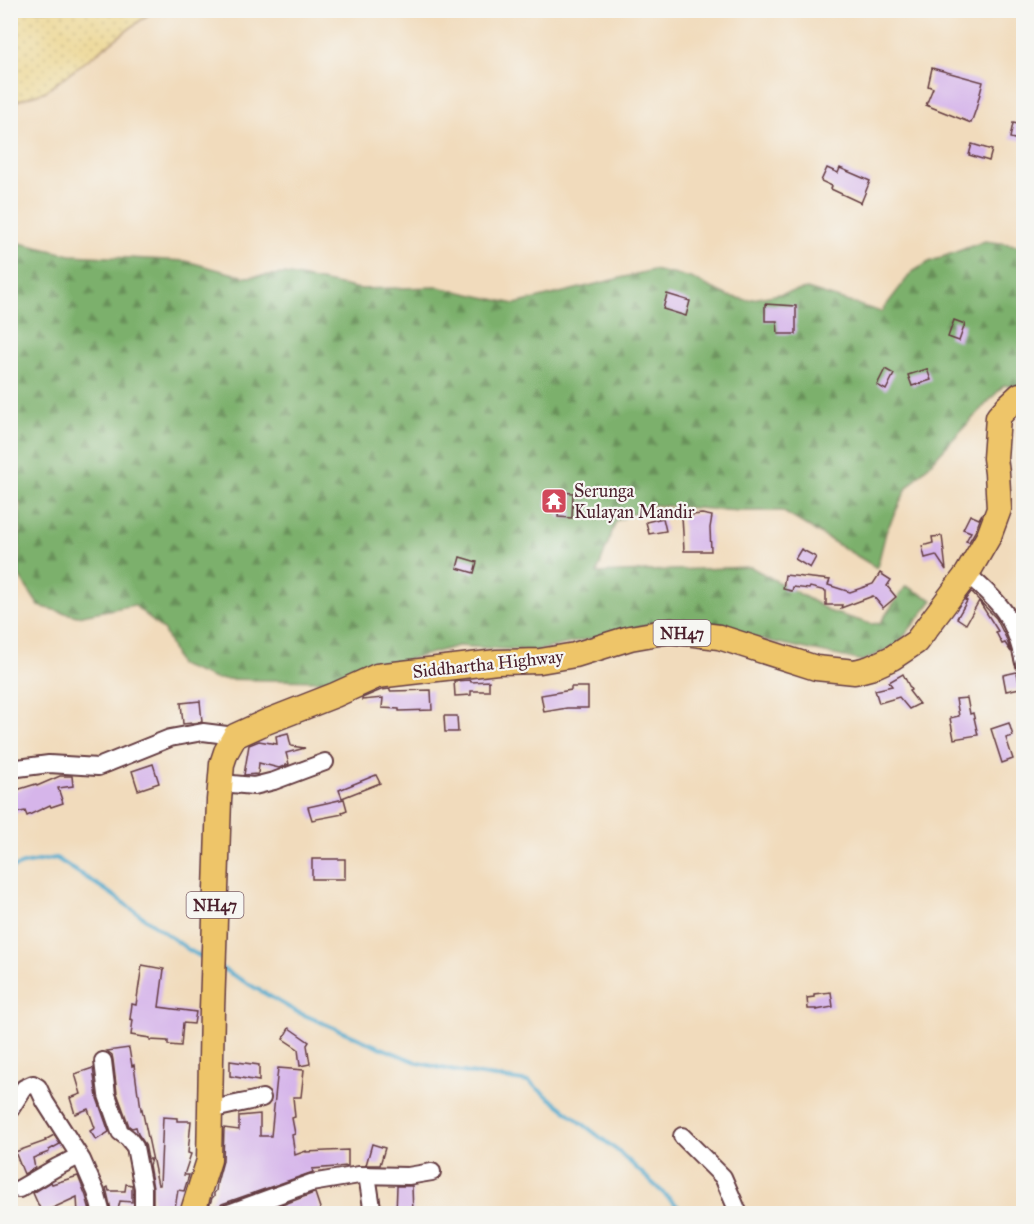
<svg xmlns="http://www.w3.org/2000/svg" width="1034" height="1224" font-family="'IM FELL Great Primer',serif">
<defs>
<pattern id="forest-firs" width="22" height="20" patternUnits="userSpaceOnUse" patternTransform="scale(1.5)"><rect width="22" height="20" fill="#7cb06c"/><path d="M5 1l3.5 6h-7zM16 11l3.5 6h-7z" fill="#688f59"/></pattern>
<pattern id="sand-dots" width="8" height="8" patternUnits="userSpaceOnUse" patternTransform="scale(1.5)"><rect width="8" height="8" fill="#eeda9e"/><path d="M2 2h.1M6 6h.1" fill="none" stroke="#cebb88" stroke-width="1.8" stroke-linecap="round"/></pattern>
</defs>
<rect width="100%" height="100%" fill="#f6f6f2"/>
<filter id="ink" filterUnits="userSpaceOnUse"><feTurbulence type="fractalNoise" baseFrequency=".0167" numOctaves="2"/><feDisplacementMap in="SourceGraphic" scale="12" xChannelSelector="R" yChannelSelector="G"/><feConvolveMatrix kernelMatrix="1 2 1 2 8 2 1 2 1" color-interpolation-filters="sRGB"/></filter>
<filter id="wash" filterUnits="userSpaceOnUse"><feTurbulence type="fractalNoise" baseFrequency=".008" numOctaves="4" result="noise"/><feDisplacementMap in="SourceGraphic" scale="24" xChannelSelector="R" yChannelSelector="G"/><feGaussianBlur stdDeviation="1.35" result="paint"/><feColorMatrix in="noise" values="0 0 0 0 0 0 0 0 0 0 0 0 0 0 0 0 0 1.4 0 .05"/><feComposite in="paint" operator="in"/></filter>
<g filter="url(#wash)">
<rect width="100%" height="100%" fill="#f1dbbc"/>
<path fill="url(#forest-firs)" stroke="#63684c" stroke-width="1.5" d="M11 241 71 255 186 261 245 277 285 274 360 289 438 287 515 304 653 270 691 278 728 296 747 300 807 289 881 312 912 272 929 262 985 241 1023 246V388L1004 385 907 488 886 532 877 568 782 511H739L652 505 616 521 597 573 751 567 816 603 831 612 871 624 880 623 906 586 933 600 897 645 863 661 670 620 536 651 458 646 328 681 215 679 179 665 164 631 134 605 77 616 39 606 19 576 20 503 11 499Z"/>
<path fill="url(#sand-dots)" stroke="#9c7c64" stroke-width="1.5" d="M11 10H153V11L46 91 11 103Z"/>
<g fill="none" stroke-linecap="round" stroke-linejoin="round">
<g stroke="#4da7cb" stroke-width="4">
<path d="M10 869 23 864 56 858 107 891 189 950 205 959"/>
<path d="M221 968 295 1011 367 1042 419 1063 455 1071 529 1082 619 1152 686 1214"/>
</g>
</g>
<g id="blocks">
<g fill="#d6b5ea">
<path d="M932 68 983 82 976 109 971 123 926 105 933 88 928 86Z"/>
<path d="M1013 123 1023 125V141L1010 138Z"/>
<path d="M972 144 992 150 989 161 969 155Z"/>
<path d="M827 168 838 173 840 168 870 181 861 203 831 189 832 186 821 181Z"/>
<path d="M667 294 690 301 686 316 663 309Z"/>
<path d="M765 304 796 306V334H778L777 321H765Z"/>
<path d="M954 320 965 324 959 341 948 337Z"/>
<path d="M885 369 894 374 886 390 877 385Z"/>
<path d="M927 369 931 380 912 386 908 375Z"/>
<path d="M560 492 573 493 572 518 558 517 559 507H546L547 494H559Z"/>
<path d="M702 514 712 516 710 528 711 551H684L682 516Z"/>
<path d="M982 514 976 530 969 542 966 541 971 532 963 529 970 515 979 519Z"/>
<path d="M663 518 666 531 649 534 646 522Z"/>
<path d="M942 536 943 544 946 570 936 555 925 558 922 546 933 543 932 537Z"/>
<path d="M801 549 816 557 810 568 795 559Z"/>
<path d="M460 557 477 562 474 573 457 568Z"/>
<path d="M880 573 891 580 887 586 896 597 883 608 873 596 841 608 842 605H826V591L810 587 809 589 793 587 792 591 783 589 785 575 830 580 828 585 850 592 873 584Z"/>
<path d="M971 592 996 618 1006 638 1011 652 1005 643 1002 644 996 632 998 631 979 601 966 624 957 618 967 601 965 600Z"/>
<path d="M1017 672 1020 688 1006 691 1003 675Z"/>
<path d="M903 674 911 690 909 691 919 704 909 709 899 697 879 703 875 690 892 686 889 682Z"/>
<path d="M470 680 471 682 489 681V691H471V695L455 696 454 681Z"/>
<path d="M571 687H588V708H567L544 712 541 695 571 690Z"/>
<path d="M390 689V691L431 690 432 710 399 711V709L382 708 383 698 362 700V698L381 690Z"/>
<path d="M967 698 970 714 973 713 978 735 954 739 950 718 959 716 956 699Z"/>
<path d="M200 701 202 722 183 724 181 703Z"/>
<path d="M444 716H457L458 732H445Z"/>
<path d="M1009 723 1013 736 1006 738 1013 759 1002 763 991 729Z"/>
<path d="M288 733 291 746 305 748 286 753 289 764 279 768 259 763 258 774 244 775 249 745 259 741 277 744 276 736Z"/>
<path d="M153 764 159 783 138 790 132 771Z"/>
<path d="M376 775 380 783 342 798 339 790Z"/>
<path d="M60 776H72L73 786 58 788 63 803 51 807 50 805 27 816 25 811 10 814V792L36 784 37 786Z"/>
<path d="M344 799 347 810 342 812 343 814 312 820 308 807Z"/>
<rect x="312" y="859" width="33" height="20"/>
<path d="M142 965 164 969 159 1007 196 1012 194 1024 183 1023 181 1046 168 1045V1041L150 1040V1038L131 1035 133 1020 130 1019 132 1004 136 1005Z"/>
<path d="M831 992 833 1007 816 1010V1009H808L807 998 814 997V994Z"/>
<path d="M289 1028 309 1042 307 1045 310 1064 300 1066 298 1049 283 1039Z"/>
<path d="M129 1048 132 1066 134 1065 138 1094H139L141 1110 142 1109 158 1185H160L163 1117 177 1118V1121H191L188 1153 191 1154 184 1175H189L184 1191 178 1190 174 1214H153V1188L149 1165 151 1159H148L145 1144 138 1134 136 1127 132 1128 129 1126 117 1093 113 1060 112 1055 107 1051Z"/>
<path d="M230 1061 259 1065V1081L230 1076Z"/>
<path d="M93 1068 97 1098 109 1132 96 1140 90 1131 95 1128 88 1109 75 1114 70 1098 81 1094 75 1074Z"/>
<path d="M278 1068 304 1070 301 1097H293L295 1117 292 1118 295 1134 292 1135 295 1155 306 1151V1152L348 1150V1166L312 1169 313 1172 222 1204 218 1208 216 1214H210L208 1210 212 1198 214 1196V1193L216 1191 217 1183 223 1161 224 1128 239 1130V1116L260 1114V1136H271Z"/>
<path d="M54 1135 60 1144 49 1150V1152L33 1158 35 1168 24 1174 15 1152 46 1141 45 1140Z"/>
<path d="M372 1144 385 1148 380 1165H366Z"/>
<path d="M78 1176 86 1196 91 1214H78L77 1197 42 1213 33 1193 51 1182 52 1184Z"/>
<path d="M126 1184 132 1185V1202L120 1201 117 1214H112L106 1188 108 1187 109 1191H125Z"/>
<path d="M397 1186H412L413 1214H396Z"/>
<path d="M315 1193 322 1214H258L314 1193Z"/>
</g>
</g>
</g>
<g filter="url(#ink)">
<use href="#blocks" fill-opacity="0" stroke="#633b41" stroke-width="1.5"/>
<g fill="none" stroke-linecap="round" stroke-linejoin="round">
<defs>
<g id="minor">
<path d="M967 574C1001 603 1015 618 1024 663"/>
<path d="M10 769 49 764 98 767 170 738 203 732 235 736"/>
<path d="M221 783 254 786 274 781 325 762"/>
<path d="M103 1061 107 1095 120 1132 128 1138 135 1147 143 1188V1214"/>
<path d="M10 1110 24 1088 33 1084 38 1087 45 1102 82 1160 96 1192 102 1214"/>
<path d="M209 1111C226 1105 245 1103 262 1098"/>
<path d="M682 1136 723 1177 739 1214"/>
<path d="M367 1175 373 1214"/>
<path d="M19 1189 57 1167 79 1156"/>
<path d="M226 1214 311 1183 359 1175 408 1176 432 1172"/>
</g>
<path id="highway" d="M192 1214 209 1160 212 1009 219 800 222 764 226 752 235 736 266 722 335 695 377 676 497 662 540 661 575 655 630 638 670 631 719 637 816 668 855 672 870 668 892 658 916 642 967 574 989 536 999 509 997 473 995 458 998 417 1007 407 1020 395 1024 396"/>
</defs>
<use href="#minor" stroke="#633b41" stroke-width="20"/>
<use href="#highway" stroke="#633b41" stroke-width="27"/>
<path stroke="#633b41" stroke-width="2" stroke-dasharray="4.5 4.5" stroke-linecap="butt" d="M26 12 28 10"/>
<use href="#minor" stroke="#fff" stroke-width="16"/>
<use href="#highway" stroke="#eec569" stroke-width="24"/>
</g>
</g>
<defs>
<symbol id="temple-square" viewBox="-11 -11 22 22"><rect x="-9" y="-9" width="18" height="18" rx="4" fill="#d1495b" stroke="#f6f6f2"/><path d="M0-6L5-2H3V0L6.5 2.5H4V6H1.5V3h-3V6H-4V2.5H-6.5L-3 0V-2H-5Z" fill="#fff"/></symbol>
</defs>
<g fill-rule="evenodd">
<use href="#temple-square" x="539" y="486" width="30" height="30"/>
</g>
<g text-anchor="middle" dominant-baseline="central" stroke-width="4.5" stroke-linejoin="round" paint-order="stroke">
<g fill="#f6f6f2" stroke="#7e6067" stroke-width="1.5">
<rect x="653.5" y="620" width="57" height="26" rx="4.5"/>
<rect x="186.5" y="892" width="57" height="26" rx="4.5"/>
</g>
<g font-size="16" font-weight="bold" fill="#4a1f2b">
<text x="682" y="633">NH47</text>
<text x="215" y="905">NH47</text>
</g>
<g font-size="18" fill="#4a1f2b" stroke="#f6f6f2" text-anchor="start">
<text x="574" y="491">Serunga<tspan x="574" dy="21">Kulayan Mandir</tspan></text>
</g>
<g font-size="18" fill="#4a1f2b" stroke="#f6f6f2">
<text transform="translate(488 664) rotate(-6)">Siddhartha Highway</text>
</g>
</g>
<rect width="1034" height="1224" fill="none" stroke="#f6f6f2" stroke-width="36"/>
</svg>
